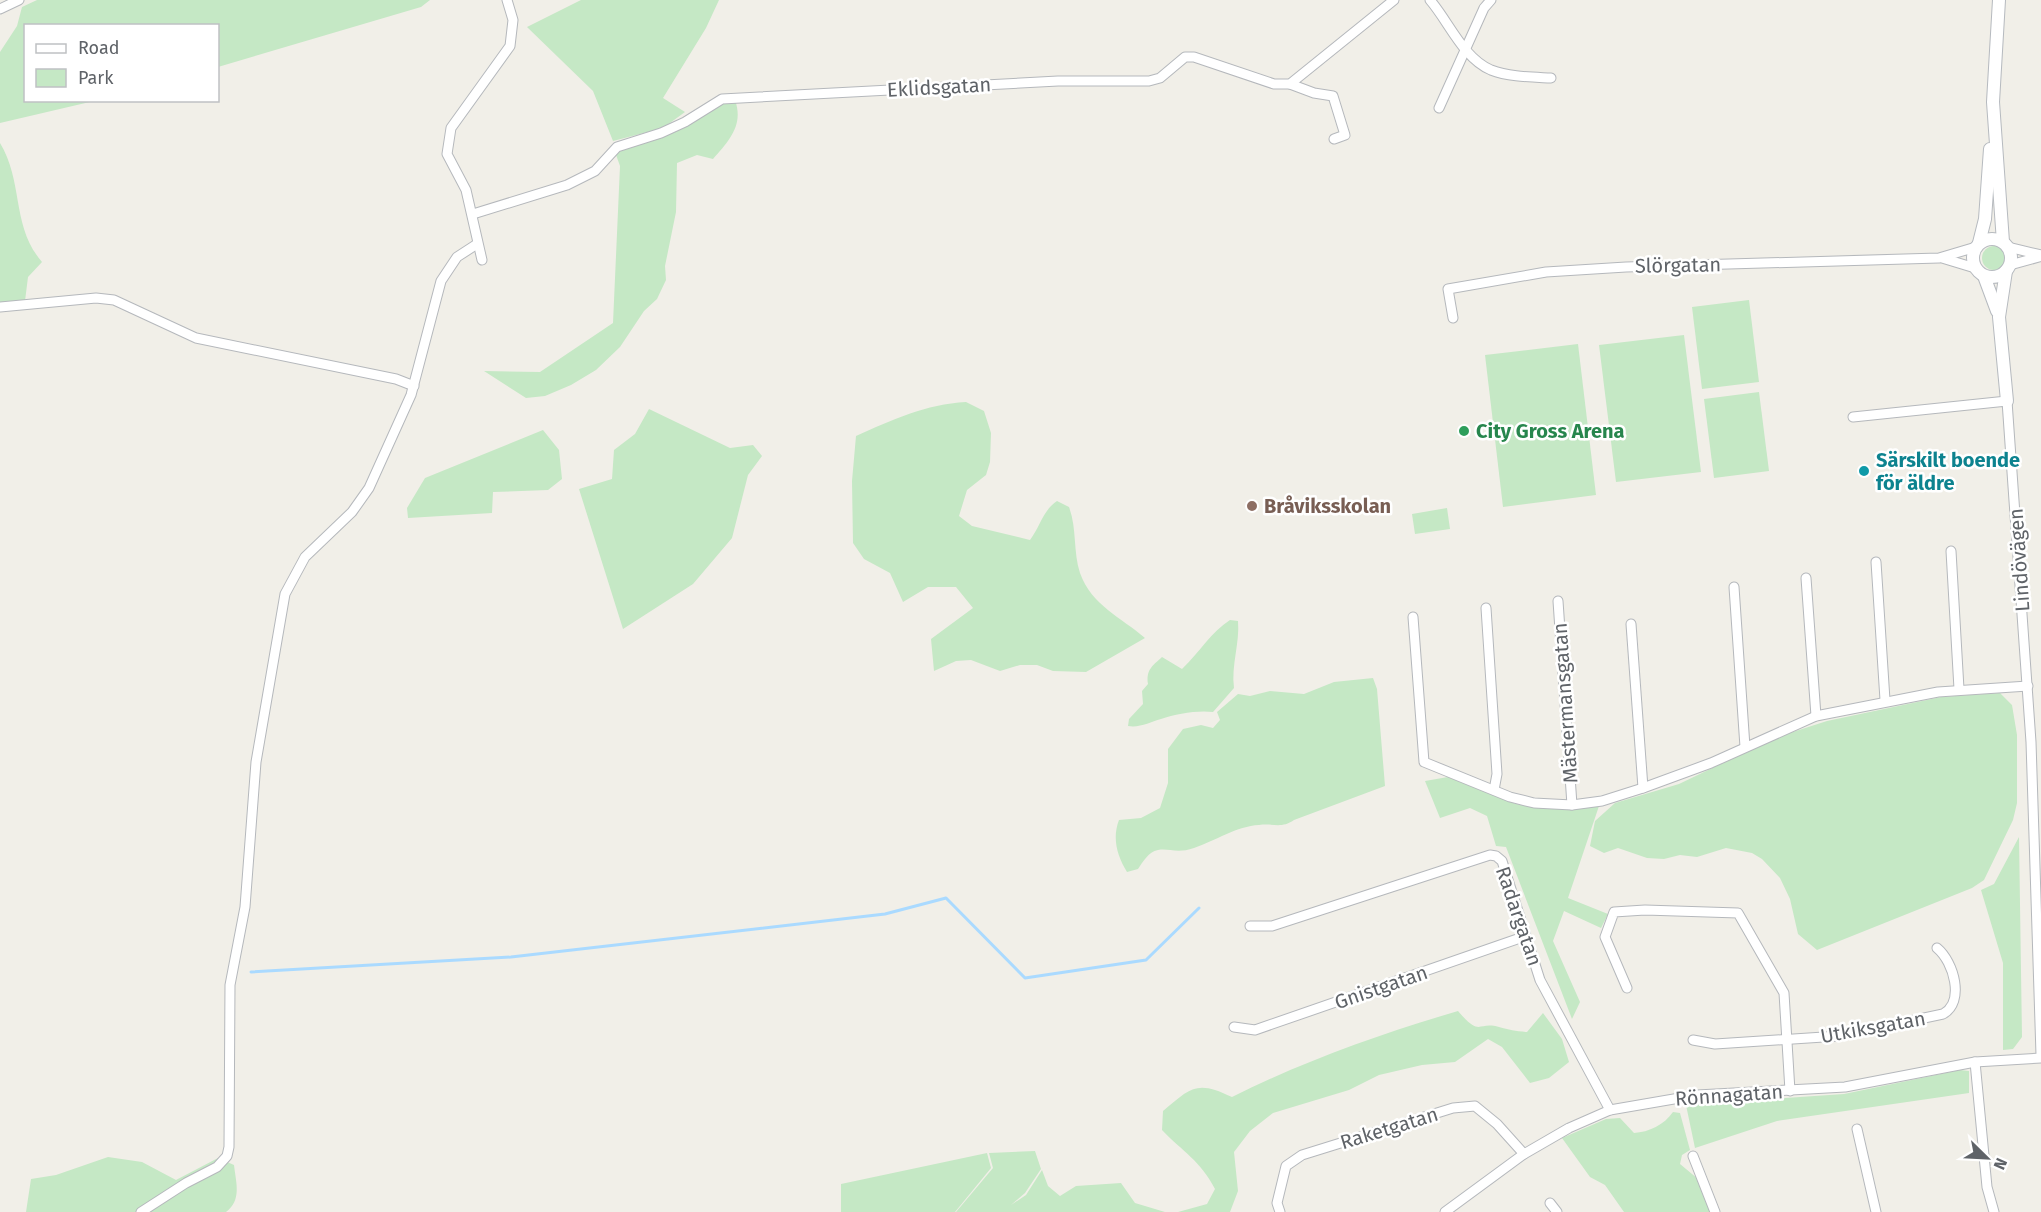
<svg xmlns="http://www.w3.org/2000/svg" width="2041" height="1212" font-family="'Fira Sans',sans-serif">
<rect width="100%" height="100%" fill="#f1efe8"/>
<g fill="#c5e8c5">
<path d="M37 0H430L421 7 218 67V26H26V100L94 101 0 123V52L17 26 22 7Z"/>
<path d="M581 0H719L706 28 663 98 685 112 663 128 613 141 593 91 527 27Z"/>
<path d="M735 100C744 125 729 141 713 159L697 155 677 163 676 212 665 266 666 280 657 299 644 311 620 347 596 370 571 385 545 396 526 398 484 371 540 372 613 323 620 166 615 152 721 101Z"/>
<path d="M0 143C24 183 11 226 42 262L28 277 25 301 0 303Z"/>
<circle cx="1994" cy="258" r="12"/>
<path d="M1749 300 1759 382 1702 389 1692 307Z"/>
<path d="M1684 335 1701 472 1616 482 1599 345Z"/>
<path d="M1578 344 1596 495 1503 507 1485 355Z"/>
<path d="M1759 392 1769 471 1714 478 1704 399Z"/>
<path d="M966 402 984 411 991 433 990 462 986 475 967 490 959 516 972 526 1030 540C1040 527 1043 510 1057 501L1069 507C1077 528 1073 552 1080 573 1092 606 1121 617 1145 638L1086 672 1053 671 1037 665H1020L1000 671 971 660 956 661 934 671 931 639 973 608 956 587H928L903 602 890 573 864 559 853 543 852 481 856 436C892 420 926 404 966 402Z"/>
<path d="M649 409 730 448 753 445 762 456 748 475 732 538 693 584 623 629 579 489 612 479 614 450 635 434Z"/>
<path d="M543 430 559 450 562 479 548 490 493 492 492 513 408 518 407 508 425 478Z"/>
<path d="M1447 508 1450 529 1415 534 1412 514Z"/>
<path d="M1230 620 1238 621C1240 643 1231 665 1234 688L1213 712C1197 710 1176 714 1161 719 1150 722 1140 728 1128 726L1129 719 1143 704 1142 691 1148 684C1146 670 1152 666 1162 657L1182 669C1199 653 1211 632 1230 620Z"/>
<path d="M1373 678 1377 689 1385 786 1294 820C1281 829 1274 823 1259 825 1237 826 1215 841 1194 848 1177 854 1169 848 1158 850 1148 852 1143 862 1138 869L1127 872C1117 856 1112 838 1119 820L1141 818 1160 808 1168 783V749L1183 729 1201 725 1213 728 1220 720 1217 712 1238 694 1250 696 1270 691 1304 694 1334 682Z"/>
<path d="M2000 693 2012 705 2017 735V803L2013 820 1984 880 1972 888 1817 950 1798 934 1790 899 1780 878 1762 859 1752 853 1726 848 1697 857 1680 855 1664 859 1647 858 1618 848 1604 853 1590 846 1595 821 1615 803 1679 784 1777 737 1827 721 1941 697Z"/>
<path d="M1448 777 1516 804 1552 809 1599 806 1568 898 1608 914 1601 928 1564 911 1553 941 1580 1002 1572 1019 1506 847 1496 846 1487 816 1470 808 1440 818 1425 781Z"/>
<path d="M2019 837 2022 1037 2013 1049 2003 1050V963L1981 890 1994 884Z"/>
<path d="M1458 1011C1481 1038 1477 1021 1499 1027 1509 1030 1516 1031 1527 1032L1543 1013 1562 1039 1569 1062 1549 1078 1530 1083 1502 1047 1488 1039 1455 1062 1422 1065 1379 1075 1349 1090 1273 1113 1250 1131 1234 1152 1238 1191 1230 1212H1178L1207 1204 1215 1189C1200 1160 1183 1152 1162 1130L1163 1111C1191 1087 1197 1080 1232 1097 1304 1061 1380 1034 1458 1011Z"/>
<path d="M1960 1070 1969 1071V1093L1777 1121 1695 1148 1686 1105 1844 1094Z"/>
<path d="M1673 1112 1680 1113 1690 1150 1682 1155 1680 1164 1698 1179 1710 1212H1624L1605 1185 1590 1177 1562 1138 1606 1119 1620 1118 1634 1133C1649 1132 1664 1125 1673 1112Z"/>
<path d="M1035 1151 1041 1169 1025 1193 1011 1205 1026 1195 1042 1170 1048 1186 1060 1196 1076 1186 1121 1183 1135 1203 1165 1212H956L993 1168 989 1153Z"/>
<path d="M987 1153 991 1168 955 1212H841V1184Z"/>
<path d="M108 1157 142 1162 176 1180 218 1158 234 1165C236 1183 242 1200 226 1212H26L31 1179 56 1175Z"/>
</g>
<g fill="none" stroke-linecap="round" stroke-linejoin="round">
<path stroke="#aadaff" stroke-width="3" d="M251 972 511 957 885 914 946 898 1025 978 1146 960 1199 908"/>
<defs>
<g id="street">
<path d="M1430 0C1449 22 1463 58 1491 70 1509 77 1531 77 1551 78"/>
<path d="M0 9 19 0"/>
<path d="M1290 84 1314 93 1333 96 1345 135 1334 139"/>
<path d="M1439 108 1484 8 1491 0"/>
<path d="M473 214 567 185 595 171 617 147 661 133 685 122 722 99 1058 81H1149L1160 78 1185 57H1194L1274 84H1290L1394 0"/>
<path d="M2008 247 2041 255"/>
<path d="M1942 258 1975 268"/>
<path d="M482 260 466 190 447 154 451 128 510 46 513 20 507 0"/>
<path d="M2010 265 2039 257"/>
<path d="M0 307 96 298 114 300 196 338 396 379 414 386"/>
<path d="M1453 318 1448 289 1546 272 1626 267 1939 258 1976 247"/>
<path d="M1853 417 2007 401 2031 742 2041 1055"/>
<path d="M1951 551 1959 689"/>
<path d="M1876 562 1885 700"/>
<path d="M1806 578 1816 716"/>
<path d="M1734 587 1745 747"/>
<path d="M1558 601 1572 805"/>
<path d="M1486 608 1497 774 1494 790"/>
<path d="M1413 617 1424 762 1510 797 1534 803 1572 805 1602 801 1643 788 1711 763 1816 716 1938 692 2028 686"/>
<path d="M1631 624 1643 788"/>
<path d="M1250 926H1272L1490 855 1496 856 1502 861 1540 980 1610 1110"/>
<path d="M1627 988 1605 937 1614 912 1645 910 1738 913 1784 993 1790 1091"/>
<path d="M1234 1027 1255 1030 1526 936"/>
<path d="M1693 1040 1715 1044 1839 1036 1943 1014C1965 1002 1954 962 1937 948"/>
<path d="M1975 1062 1987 1187 1994 1212"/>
<path d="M1857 1129 1876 1212"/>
<path d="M1693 1156 1715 1212"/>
<path d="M1550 1203 1557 1212"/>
<path d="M141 1212 186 1183 217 1167 227 1156 229 1147 230 985 245 907 256 762 285 594 305 557 352 512 369 488 411 395 441 281 457 257 477 244"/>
<path d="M1280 1212 1277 1203 1286 1166 1302 1155 1453 1108 1475 1106 1497 1124 1524 1154"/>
<path d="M1445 1212 1524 1154 1569 1128 1610 1110 1697 1095 1845 1087 1975 1062 2041 1058"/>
</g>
<g id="secondary">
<path d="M1999 0 1993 102 2003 242"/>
<circle cx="1992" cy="258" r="19"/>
<path d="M1979 243 1985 219 1990 149"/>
<path d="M2006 271 1999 317 2007 401"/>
<path d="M1984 276 1997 311"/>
</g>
</defs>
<use href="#street" stroke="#b5b8bc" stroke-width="11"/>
<use href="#secondary" stroke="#b6babf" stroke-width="14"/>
<use href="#street" stroke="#fff" stroke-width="9"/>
<use href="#secondary" stroke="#fff" stroke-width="12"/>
</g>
<circle fill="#2e9e5b" stroke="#fff" stroke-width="2" cx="1464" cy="431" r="6"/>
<circle fill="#0f9aa8" stroke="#fff" stroke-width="2" cx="1864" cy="471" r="6"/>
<circle fill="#8d6e63" stroke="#fff" stroke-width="2" cx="1252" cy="506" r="6"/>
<g text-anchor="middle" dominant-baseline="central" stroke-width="5" stroke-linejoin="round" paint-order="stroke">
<g font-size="20" fill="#5f6368" stroke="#fff">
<text transform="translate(939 87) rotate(-3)">Eklidsgatan</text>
<text transform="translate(1678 265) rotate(-1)">Slörgatan</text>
<text transform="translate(2019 560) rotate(-94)">Lindövägen</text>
<text transform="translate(1565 703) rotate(-94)">Mästermansgatan</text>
<text transform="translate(1519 916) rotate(71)">Radargatan</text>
<text transform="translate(1381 987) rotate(-19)">Gnistgatan</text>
<text transform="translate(1873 1027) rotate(-10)">Utkiksgatan</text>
<text transform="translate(1729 1095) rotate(-4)">Rönnagatan</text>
<text transform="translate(1389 1128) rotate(-17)">Raketgatan</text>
</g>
<g font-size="20" font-weight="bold" fill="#27864d" stroke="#fff" text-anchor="start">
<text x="1476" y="431">City Gross Arena</text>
</g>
<g font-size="20" font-weight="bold" fill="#0d838f" stroke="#fff" text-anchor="start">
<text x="1876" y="460">Särskilt boende<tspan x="1876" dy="23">för äldre</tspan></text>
</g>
<g font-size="20" font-weight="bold" fill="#785e54" stroke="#fff" text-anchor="start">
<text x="1264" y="506">Bråviksskolan</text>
</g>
</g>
<rect x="24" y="24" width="195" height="78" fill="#ffffff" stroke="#bfc1c3" stroke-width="1.5"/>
<rect x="36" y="44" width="30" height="9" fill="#ffffff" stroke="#bfc1c3" stroke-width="1.5"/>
<text x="78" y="54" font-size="18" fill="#5f6368">Road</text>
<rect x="36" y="69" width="30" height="18" fill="#c5e8c5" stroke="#bfc1c3" stroke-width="1.5"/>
<text x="78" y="84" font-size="18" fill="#5f6368">Park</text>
<g transform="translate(1987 1158) rotate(114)" stroke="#ffffff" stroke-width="4.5" paint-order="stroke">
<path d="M0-4.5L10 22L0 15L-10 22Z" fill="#5f6368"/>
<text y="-9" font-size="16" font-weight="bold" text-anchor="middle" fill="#5f6368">N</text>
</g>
</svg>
